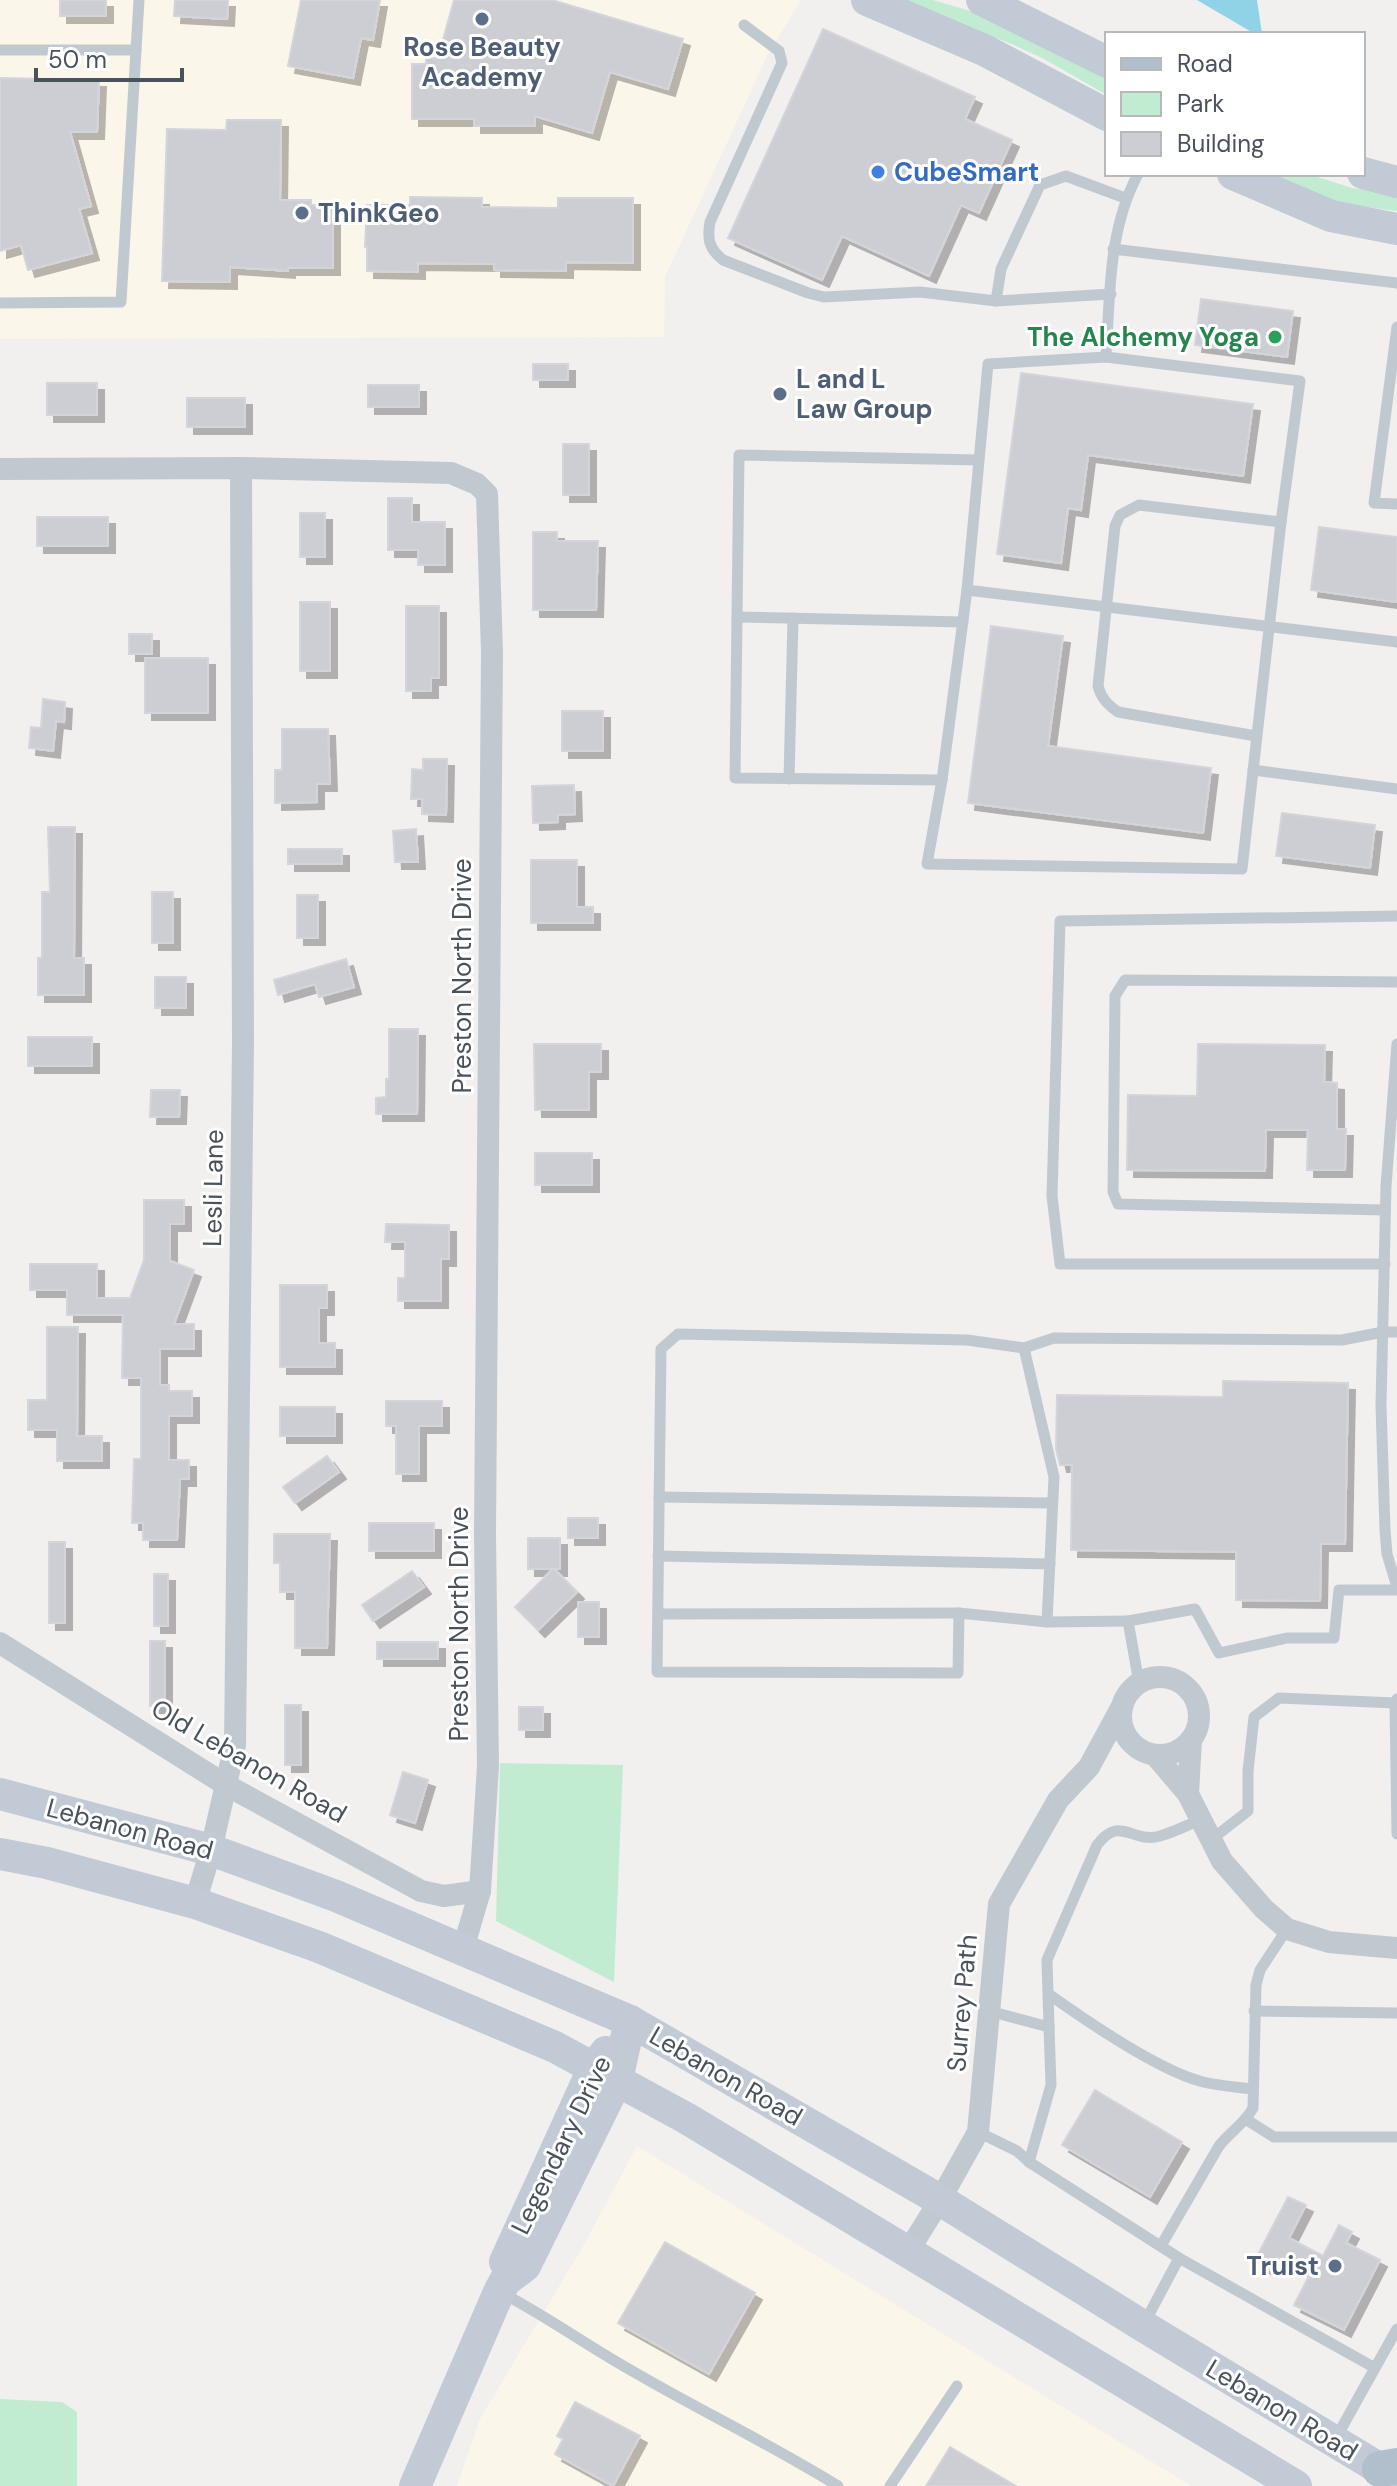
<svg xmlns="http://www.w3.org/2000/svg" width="1397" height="2486" font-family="'DM Sans',sans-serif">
<defs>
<filter id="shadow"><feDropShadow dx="7" dy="7" stdDeviation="0" flood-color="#0004"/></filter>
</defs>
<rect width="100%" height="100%" fill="#f2efef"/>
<g fill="#fbf6ea">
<path d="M0 0H801L767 56 665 277 664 337 0 339Z"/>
<path d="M637 2146 1191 2486H457L480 2419 585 2243Z"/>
</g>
<g fill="#c1ecd2">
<path d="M898 0H933L1004 21 1107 76V95L1044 59 1014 45Z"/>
<path d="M1265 174H1308L1352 188 1397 194V211L1343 204Z"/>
<path d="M500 1763 623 1765 614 1982 496 1921Z"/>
<path d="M0 2399 62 2402 77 2412V2486H0Z"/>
</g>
<path fill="#91d3e6" d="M1197 0H1257L1262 34H1255Z"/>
<g fill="#ccced3" stroke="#d4d5da" stroke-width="2" filter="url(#shadow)">
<rect x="60" y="0" width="46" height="16"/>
<path d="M175 0H228L227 19 174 16Z"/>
<path d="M301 0H380L373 40 361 38 353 78 288 66Z"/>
<path d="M454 0H552L683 39 668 89 610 72 592 133 535 116V126H474V119H412V64H426V58H438Z"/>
<path d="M823 29 975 97 965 119 1012 140 979 213 961 205 929 276 842 236 822 280 728 238Z"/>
<path d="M0 78 99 80 97 132H70L91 206 79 209 92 253 28 270 21 245 0 251Z"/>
<path d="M227 120H281L280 200H311V205H333V268H288V271L230 267V282L162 281 167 129 226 130Z"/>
<path d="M410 197 482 198V207L558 208V198H633V263L566 262V271L494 270V264L418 263V272L367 271V247H365L367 205H410Z"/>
<path d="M1201 299 1293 311 1287 357 1195 345Z"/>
<rect x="533" y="364" width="35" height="16"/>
<path d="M1021 373 1253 404 1243 476 1088 455 1081 510 1068 508 1061 563 997 554Z"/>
<rect x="47" y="383" width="50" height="32"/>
<rect x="368" y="385" width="51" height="22"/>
<rect x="187" y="398" width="58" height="29"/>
<rect x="563" y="444" width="26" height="51"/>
<path d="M388 498H412V522H445V565H418V550H388Z"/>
<rect x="300" y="513" width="25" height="44"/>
<rect x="37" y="517" width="71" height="29"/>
<path d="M1319 527 1397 537V602L1311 590Z"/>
<path d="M533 532H557V541H598L596 610H533Z"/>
<rect x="300" y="602" width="30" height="69"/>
<path d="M406 606H439V678H431V691H406Z"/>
<path d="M991 626 1063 636 1048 746 1211 768 1203 833 968 803Z"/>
<rect x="129" y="634" width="23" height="20"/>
<rect x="145" y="658" width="63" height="55"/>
<path d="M43 699 65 702 64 722 56 721 53 751 29 748 31 727 41 728Z"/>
<rect x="562" y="711" width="41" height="40"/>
<path d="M282 729H328L330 784H317V802L275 803V770H282Z"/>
<path d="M423 759H447L446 815 422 814V799H411L412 769 423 770Z"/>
<path d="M574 785 575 814 558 815V822L533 823 532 786Z"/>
<path d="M1282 813 1375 825 1370 868 1276 856Z"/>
<path d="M48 827H75L74 958H84V995H38V958H42V892H50Z"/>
<path d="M416 829 418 862H395L393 831Z"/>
<rect x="288" y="849" width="54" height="15"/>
<path d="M531 860H577V907H593V923H531Z"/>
<rect x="152" y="892" width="21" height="51"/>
<rect x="297" y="895" width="21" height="43"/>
<path d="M346 959 354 987 319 997 315 984 278 995 274 980Z"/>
<rect x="155" y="977" width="31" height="31"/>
<path d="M389 1029H418L417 1114H376V1098L386 1097V1079H389Z"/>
<rect x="28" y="1037" width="64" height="29"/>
<path d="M534 1044H601V1072H589V1110H535Z"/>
<path d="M1198 1044 1325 1045 1324 1082 1337 1083V1129H1346L1345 1170H1307L1308 1130H1266L1265 1171 1127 1170 1128 1095 1197 1096Z"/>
<path d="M151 1090H180L179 1117H150Z"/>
<rect x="535" y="1153" width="57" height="32"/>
<path d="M144 1200H184V1224H170V1261L194 1270 174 1324H194V1349H160V1385H169V1391H192V1416H169V1460H189V1479H180L177 1540H143V1523H132L134 1459H141V1378H122L123 1315H67V1290H30V1264H97V1298H130L144 1260Z"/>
<path d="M386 1224 449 1225V1259H441V1301H398V1278H405V1242H385Z"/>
<path d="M280 1285H327V1308H319V1343H335V1367H280Z"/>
<path d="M47 1327H78L77 1436H102V1461H57V1430H28V1400H47Z"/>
<path d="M1223 1381 1348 1383 1345 1544H1321L1320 1601 1236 1600V1552L1071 1550 1072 1465H1060L1056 1449 1057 1395 1223 1397Z"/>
<path d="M386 1401H442V1426H419V1474H396V1426H386Z"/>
<rect x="280" y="1407" width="55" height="29"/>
<path d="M327 1456 339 1472 295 1503 283 1487Z"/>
<rect x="568" y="1518" width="30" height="20"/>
<rect x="369" y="1523" width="65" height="28"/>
<path d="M274 1534H330L327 1648H295V1592H280V1563H274Z"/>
<path d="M528 1538H560V1569H554L577 1592 538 1630 515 1607 553 1569H528Z"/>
<rect x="49" y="1542" width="16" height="81"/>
<path d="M412 1571 424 1587 373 1621 362 1605Z"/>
<rect x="154" y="1574" width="14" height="52"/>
<rect x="578" y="1602" width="21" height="35"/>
<rect x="150" y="1641" width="15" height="65"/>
<rect x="377" y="1642" width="61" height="17"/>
<rect x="285" y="1705" width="16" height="60"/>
<rect x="519" y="1707" width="24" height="23"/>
<path d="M403 1772 428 1780 415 1823 390 1815Z"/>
<path d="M1095 2090 1182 2142 1150 2197 1062 2145Z"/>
<path d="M1288 2197 1306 2205 1289 2238 1323 2256 1339 2225 1352 2232 1346 2243 1380 2260 1344 2330 1294 2305 1310 2274 1277 2257 1270 2270 1254 2262Z"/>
<path d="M665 2242 755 2293 709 2374 618 2323Z"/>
<path d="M575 2402 640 2436 613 2486 555 2454 563 2439 557 2436Z"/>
<path d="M950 2447 1016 2486H926Z"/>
</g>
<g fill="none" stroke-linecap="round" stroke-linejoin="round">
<g stroke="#c1c9d0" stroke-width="11">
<path d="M744 25 779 51 782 63 710 222C707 239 709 249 723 260L808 293 824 297 920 292 996 301"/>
<path d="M0 50H136"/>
<path d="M1113 249 1397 283"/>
<path d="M1111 294 996 301 1001 269 1040 185 1066 176 1125 198"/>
<path d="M0 303 121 302 139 0"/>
<path d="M1397 327 1374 503 1397 504"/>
<path d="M1106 357 1300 381 1281 522 1242 869 927 864 942 780 967 590 988 364Z"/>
<path d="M1106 357C1110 295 1108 230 1138 174"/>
<path d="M967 590 1397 642"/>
<path d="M737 617 963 622"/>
<path d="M1256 736 1118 712C1108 705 1101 698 1098 686L1115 526 1120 515 1139 505 1281 522"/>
<path d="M1253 770 1397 789"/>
<path d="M789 779 793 618"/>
<path d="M942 780 735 778 739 455 978 460"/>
<path d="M1397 1044 1386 1186 1381 1405 1385 1530 1387 1554 1397 1587"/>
<path d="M1385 1210 1118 1204 1113 1192 1115 996 1125 980 1397 982"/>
<path d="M1385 1264H1060L1052 1196 1060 921 1397 916"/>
<path d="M1024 1348 967 1340 678 1334 661 1349 657 1672 958 1673 959 1613 1047 1622 1128 1621"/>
<path d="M659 1497 1052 1503"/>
<path d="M658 1556 1050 1564"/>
<path d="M658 1614 959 1613"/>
<path d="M1047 1622 1054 1477 1024 1348 1054 1338 1342 1340 1383 1332H1397"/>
<path d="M1139 1683 1128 1621 1195 1609 1219 1653 1287 1638H1334L1339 1590H1397"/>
<path d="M1395 1703 1397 1834"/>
<path d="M1212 1839 1248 1811V1771L1254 1717 1279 1698 1395 1703 1397 1699"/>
<path d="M1050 1995C1088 2022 1160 2071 1203 2082 1220 2086 1236 2087 1253 2089"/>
<path d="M989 2011 1049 2027 1051 2085 1029 2162"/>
<path d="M1254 2011 1397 2013"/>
<path d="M1049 2027 1047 1960 1097 1845C1121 1814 1131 1844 1160 1836 1174 1832 1188 1825 1202 1819"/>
<path d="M1247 2120 1274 2137H1397"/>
<path d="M978 2132 1017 2151 1029 2162 1179 2258 1375 2368 1397 2329"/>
<path d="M1162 2244 1219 2146C1230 2132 1245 2123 1253 2108L1256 1985 1260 1970 1287 1929"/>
<path d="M502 2293C548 2317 589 2347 634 2372 701 2411 772 2445 838 2486"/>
<path d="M1145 2322 1179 2258"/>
<path d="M1336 2438 1375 2368"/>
<path d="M890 2486 957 2386"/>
</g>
<g stroke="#c1c9d0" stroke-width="22">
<path d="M0 469 241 468 451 473 477 484 487 494 492 653 485 1534 488 1766 480 1891 463 1949"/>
<path d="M0 1643 226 1785 421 1891 444 1896 480 1891"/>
<circle cx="1160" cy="1716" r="39"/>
<path d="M1155 1755 1188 1794 1222 1861 1264 1909 1287 1929 1329 1942 1397 1948"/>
<path d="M1188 1794 1191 1740"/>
<path d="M195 1903 211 1850 235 1745 243 1042 241 468"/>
<path d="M907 2253 940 2200 978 2132 999 1904 1058 1800 1089 1767 1121 1708"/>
</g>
<g stroke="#c1cad5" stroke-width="32">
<path d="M867 0 984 50 1107 115"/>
<path d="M982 0 1107 62"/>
<path d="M1363 173 1397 182"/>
<path d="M1233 174 1331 216 1397 229"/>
<path d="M0 1794 211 1850 336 1896 630 2021 940 2200 1143 2326 1397 2479"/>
<path d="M0 1854 47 1863 195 1903 319 1947 555 2047 686 2118 1296 2486"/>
<path d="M505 2262 594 2067 606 2052"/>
<path d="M415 2486 499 2292 505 2281 525 2266 617 2080 630 2021"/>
</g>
<path stroke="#b1becc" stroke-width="36" d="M1380 2469 1397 2466"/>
</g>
<g fill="#5c6f8a" stroke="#fff" stroke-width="3">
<circle cx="482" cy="19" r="8"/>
<circle cx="302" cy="213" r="8"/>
<circle cx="780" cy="394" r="8"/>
<circle cx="1335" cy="2266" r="8"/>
</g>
<circle fill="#3f7fe0" stroke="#fff" stroke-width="3" cx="878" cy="172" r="8"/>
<circle fill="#2e9e5b" stroke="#fff" stroke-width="3" cx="1275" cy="337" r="8"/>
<g text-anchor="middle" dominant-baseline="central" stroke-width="6" stroke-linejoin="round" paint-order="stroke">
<g font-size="26" font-weight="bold" fill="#4e5e75" stroke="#fff" text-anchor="start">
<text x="482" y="47" text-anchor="middle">Rose Beauty<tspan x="482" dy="30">Academy</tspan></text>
<text x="318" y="213">ThinkGeo</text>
<text x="796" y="379">L and L<tspan x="796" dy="30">Law Group</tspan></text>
<text x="1319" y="2266" text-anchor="end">Truist</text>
</g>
<g font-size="26" font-weight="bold" fill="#366cbe" stroke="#fff" text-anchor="start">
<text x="894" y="172">CubeSmart</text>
</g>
<g font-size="26" font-weight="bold" fill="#27864d" stroke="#fff" text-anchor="end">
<text x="1259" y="337">The Alchemy Yoga</text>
</g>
<g font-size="26" fill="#49525b" stroke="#fff">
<text transform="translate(462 976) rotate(-90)">Preston North Drive</text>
<text transform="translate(213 1188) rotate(-89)">Lesli Lane</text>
<text transform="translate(459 1624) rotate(-90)">Preston North Drive</text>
<text transform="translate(249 1761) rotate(30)">Old Lebanon Road</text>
<text transform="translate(130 1829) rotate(15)">Lebanon Road</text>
<text transform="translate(962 2003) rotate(-85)">Surrey Path</text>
<text transform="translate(726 2076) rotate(30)">Lebanon Road</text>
<text transform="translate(561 2145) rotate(-64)">Legendary Drive</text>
<text transform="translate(1282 2410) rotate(31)">Lebanon Road</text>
</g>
</g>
<rect x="1105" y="32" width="260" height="144" fill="#ffffff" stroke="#b6babd" stroke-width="2"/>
<rect x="1121" y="58" width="40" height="12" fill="#b1becc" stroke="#b6babd" stroke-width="2"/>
<text x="1177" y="72" font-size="24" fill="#49525b">Road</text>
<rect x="1121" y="92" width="40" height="24" fill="#c1ecd2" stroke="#b6babd" stroke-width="2"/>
<text x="1177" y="112" font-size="24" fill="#49525b">Park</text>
<rect x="1121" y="132" width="40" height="24" fill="#ccced3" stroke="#b6babd" stroke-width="2"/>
<text x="1177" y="152" font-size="24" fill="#49525b">Building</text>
<path d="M36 68v12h146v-12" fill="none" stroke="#49525b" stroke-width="4"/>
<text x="48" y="68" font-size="24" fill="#49525b" stroke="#ffffff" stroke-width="6" paint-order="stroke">50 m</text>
</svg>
